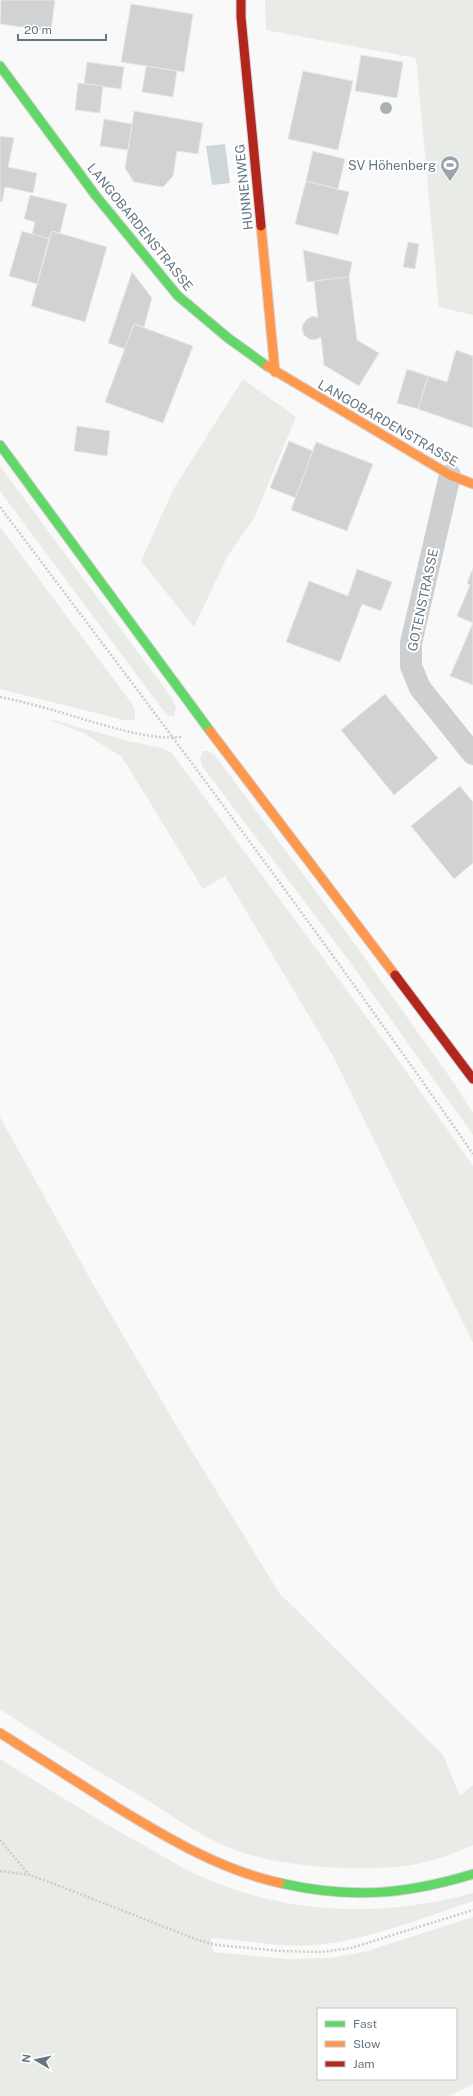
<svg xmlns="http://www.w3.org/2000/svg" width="473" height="2096" font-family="'Public Sans',sans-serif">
<rect width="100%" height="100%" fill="#f9f9f9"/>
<g fill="#e8ebe6" fill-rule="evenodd">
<path d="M265 0H473V315L439 307 416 58 266 30Z"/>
<path d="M243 379 296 417 254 518 227 557 194 627 141 561 173 490Z"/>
<path d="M0 466 171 697 176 708 174 717 168 715 163 710 0 491Z"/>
<path d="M0 527 132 704 135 711V720H124L0 689Z"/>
<path d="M46 718 128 741 161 748 171 752 393 1053 473 1166V1343L333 1056 225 876 203 889 122 757 85 734Z"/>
<path d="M203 751H207L214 754 357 947 454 1083 473 1113V1135L350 962 202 766 200 757Z"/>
<path d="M0 1117 93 1284 180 1432 280 1594 443 1755 460 1796 473 1785V1845C452 1855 427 1863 404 1866 354 1872 271 1867 225 1846 198 1834 172 1816 147 1800 97 1771 48 1741 0 1709Z"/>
<path d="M0 1759C48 1789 96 1819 145 1846 164 1857 184 1869 204 1878 290 1915 383 1918 473 1893V1901C426 1917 364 1941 315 1945 281 1948 245 1940 211 1938L213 1952 287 1959 330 1958 364 1952 473 1917V2084L449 2096H0ZM318 2009H456V2079H318Z"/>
</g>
<path fill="#ced6d9" d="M225 144 230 183 212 185 206 146Z"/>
<g fill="#d0d2d3" stroke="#e8e8e8">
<path d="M1 0H55L51 31 0 24Z"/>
<path d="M131 4 193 14 184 72 121 62Z"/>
<path d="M361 55 403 62 397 98 355 91Z"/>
<path d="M87 62 124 67 121 89 84 84Z"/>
<path d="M146 66 177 71 173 97 142 92Z"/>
<path d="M303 71 353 81 338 150 288 139Z"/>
<path d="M78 83 103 86 100 113 75 110Z"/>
<path d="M134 111 203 123 198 154 177 151 173 176 163 187 134 182 125 168Z"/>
<path d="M104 119 132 124 128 150 100 146Z"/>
<path d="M0 136 14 138 8 167 37 173 33 193 5 187 2 202 0 201Z"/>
<path d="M313 151 345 159 338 189 306 181Z"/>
<path d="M306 181 349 192 338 235 295 224Z"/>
<path d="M30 195 67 204 60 233 52 231 49 239 32 235 35 222 24 219Z"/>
<path d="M22 231 49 239 37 284 9 276Z"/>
<path d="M52 231 107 247 85 322 31 306Z"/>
<path d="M408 242 419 244 415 269 403 267Z"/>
<path d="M303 250 352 262 349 277 307 282Z"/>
<path d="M132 272 152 298 144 327 134 324 125 349 108 343Z"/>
<path d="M349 277 357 340 379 353 359 386 324 365 321 337 314 340 309 339 304 335 302 330 303 324 307 319 313 316 318 318 314 281Z"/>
<path d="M134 324 193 346 163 423 105 402Z"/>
<path d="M456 350 473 356V428L418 409 428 376 447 382Z"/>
<path d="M407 369 428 376 418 409 397 403Z"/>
<path d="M77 426 110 431 107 456 74 451Z"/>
<path d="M289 441 313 451 296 498 270 488Z"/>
<path d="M316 442 373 464 347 531 291 510Z"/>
<path d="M473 568V685L450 676 473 623 457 616 470 585 467 583Z"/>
<path d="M357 569 392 582 381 611 362 604 340 662 286 642 309 581 348 596Z"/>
<path d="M385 694 438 758 394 795 341 730Z"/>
<path d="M460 786 473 802V863L454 879 411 826Z"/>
</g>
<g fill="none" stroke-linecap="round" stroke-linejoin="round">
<defs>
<g id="fast">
<path d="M0 66 96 196 178 296 228 338 267 366"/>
<path d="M0 445 210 731"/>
<path d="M280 1883C350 1899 404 1895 473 1874"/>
</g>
<g id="slow">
<path d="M261 226 275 372"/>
<path d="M267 366 450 475 473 484"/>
<path d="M210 731 395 975"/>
<path d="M0 1733C39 1758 78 1783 118 1808 169 1839 221 1870 280 1883"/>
</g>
<g id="jam">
<path d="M241 0V17L261 226"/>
<path d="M395 975 473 1079"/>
</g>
</defs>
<use href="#fast" stroke="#d5d6d7" stroke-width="11"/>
<use href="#slow" stroke="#d5d6d7" stroke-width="11"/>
<use href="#jam" stroke="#d5d6d7" stroke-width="11"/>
<g stroke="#cbcccd" stroke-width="2.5" stroke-dasharray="2 2" stroke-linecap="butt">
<path d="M0 507C161 721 321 934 473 1154"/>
<path d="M0 697C30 703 60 712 89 721 119 729 151 740 182 737"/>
<path d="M0 1840 29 1875"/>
<path d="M0 1871 29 1875 44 1880 198 1940 217 1945 280 1951 322 1952 351 1948 473 1910"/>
</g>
<path stroke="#cecfd0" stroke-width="22" d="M450 475 411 643V666L420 688 473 754"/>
<use href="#fast" stroke="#63d668" stroke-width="9"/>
<use href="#slow" stroke="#ff974d" stroke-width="9"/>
<use href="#jam" stroke="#b3261e" stroke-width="9"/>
</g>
<circle fill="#a9b3a7" cx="386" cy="108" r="6"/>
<defs>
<symbol id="stadium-pin" viewBox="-11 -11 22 30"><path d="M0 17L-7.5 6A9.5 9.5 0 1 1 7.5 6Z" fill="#99a4ac" stroke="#fff"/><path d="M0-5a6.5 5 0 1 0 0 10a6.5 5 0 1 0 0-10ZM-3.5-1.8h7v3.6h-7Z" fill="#fff"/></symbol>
</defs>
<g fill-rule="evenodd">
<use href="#stadium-pin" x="439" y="154" width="22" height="30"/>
</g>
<g text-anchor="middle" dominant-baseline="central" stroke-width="4" stroke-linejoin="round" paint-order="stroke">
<g font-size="13" fill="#657683" stroke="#fff" text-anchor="end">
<text x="436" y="165">SV Höhenberg</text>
</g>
<g font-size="13" fill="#657683" stroke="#fff">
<text transform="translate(244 187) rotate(-96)">HUNNENWEG</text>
<text transform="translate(140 227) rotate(51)">LANGOBARDENSTRASSE</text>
<text transform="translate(388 423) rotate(30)">LANGOBARDENSTRASSE</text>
<text transform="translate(423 600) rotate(-78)">GOTENSTRASSE</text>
</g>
</g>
<rect x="317" y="2008" width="140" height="72" fill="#ffffff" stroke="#c1c8cd"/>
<rect x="325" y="2021" width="20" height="6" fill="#63d668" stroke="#c1c8cd"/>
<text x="353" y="2028" font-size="12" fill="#657683">Fast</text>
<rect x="325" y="2041" width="20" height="6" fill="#ff974d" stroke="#c1c8cd"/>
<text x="353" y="2048" font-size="12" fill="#657683">Slow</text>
<rect x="325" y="2061" width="20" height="6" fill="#b3261e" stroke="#c1c8cd"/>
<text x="353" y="2068" font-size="12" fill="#657683">Jam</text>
<g transform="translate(36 2060) rotate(279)" stroke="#ffffff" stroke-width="3" paint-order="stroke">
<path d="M0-3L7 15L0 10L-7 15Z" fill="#657683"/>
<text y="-6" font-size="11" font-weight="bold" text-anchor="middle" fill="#657683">N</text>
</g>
<path d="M18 34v6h88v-6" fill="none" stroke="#657683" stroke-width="2"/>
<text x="24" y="34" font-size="12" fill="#657683" stroke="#ffffff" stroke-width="3" paint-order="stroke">20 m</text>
</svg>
